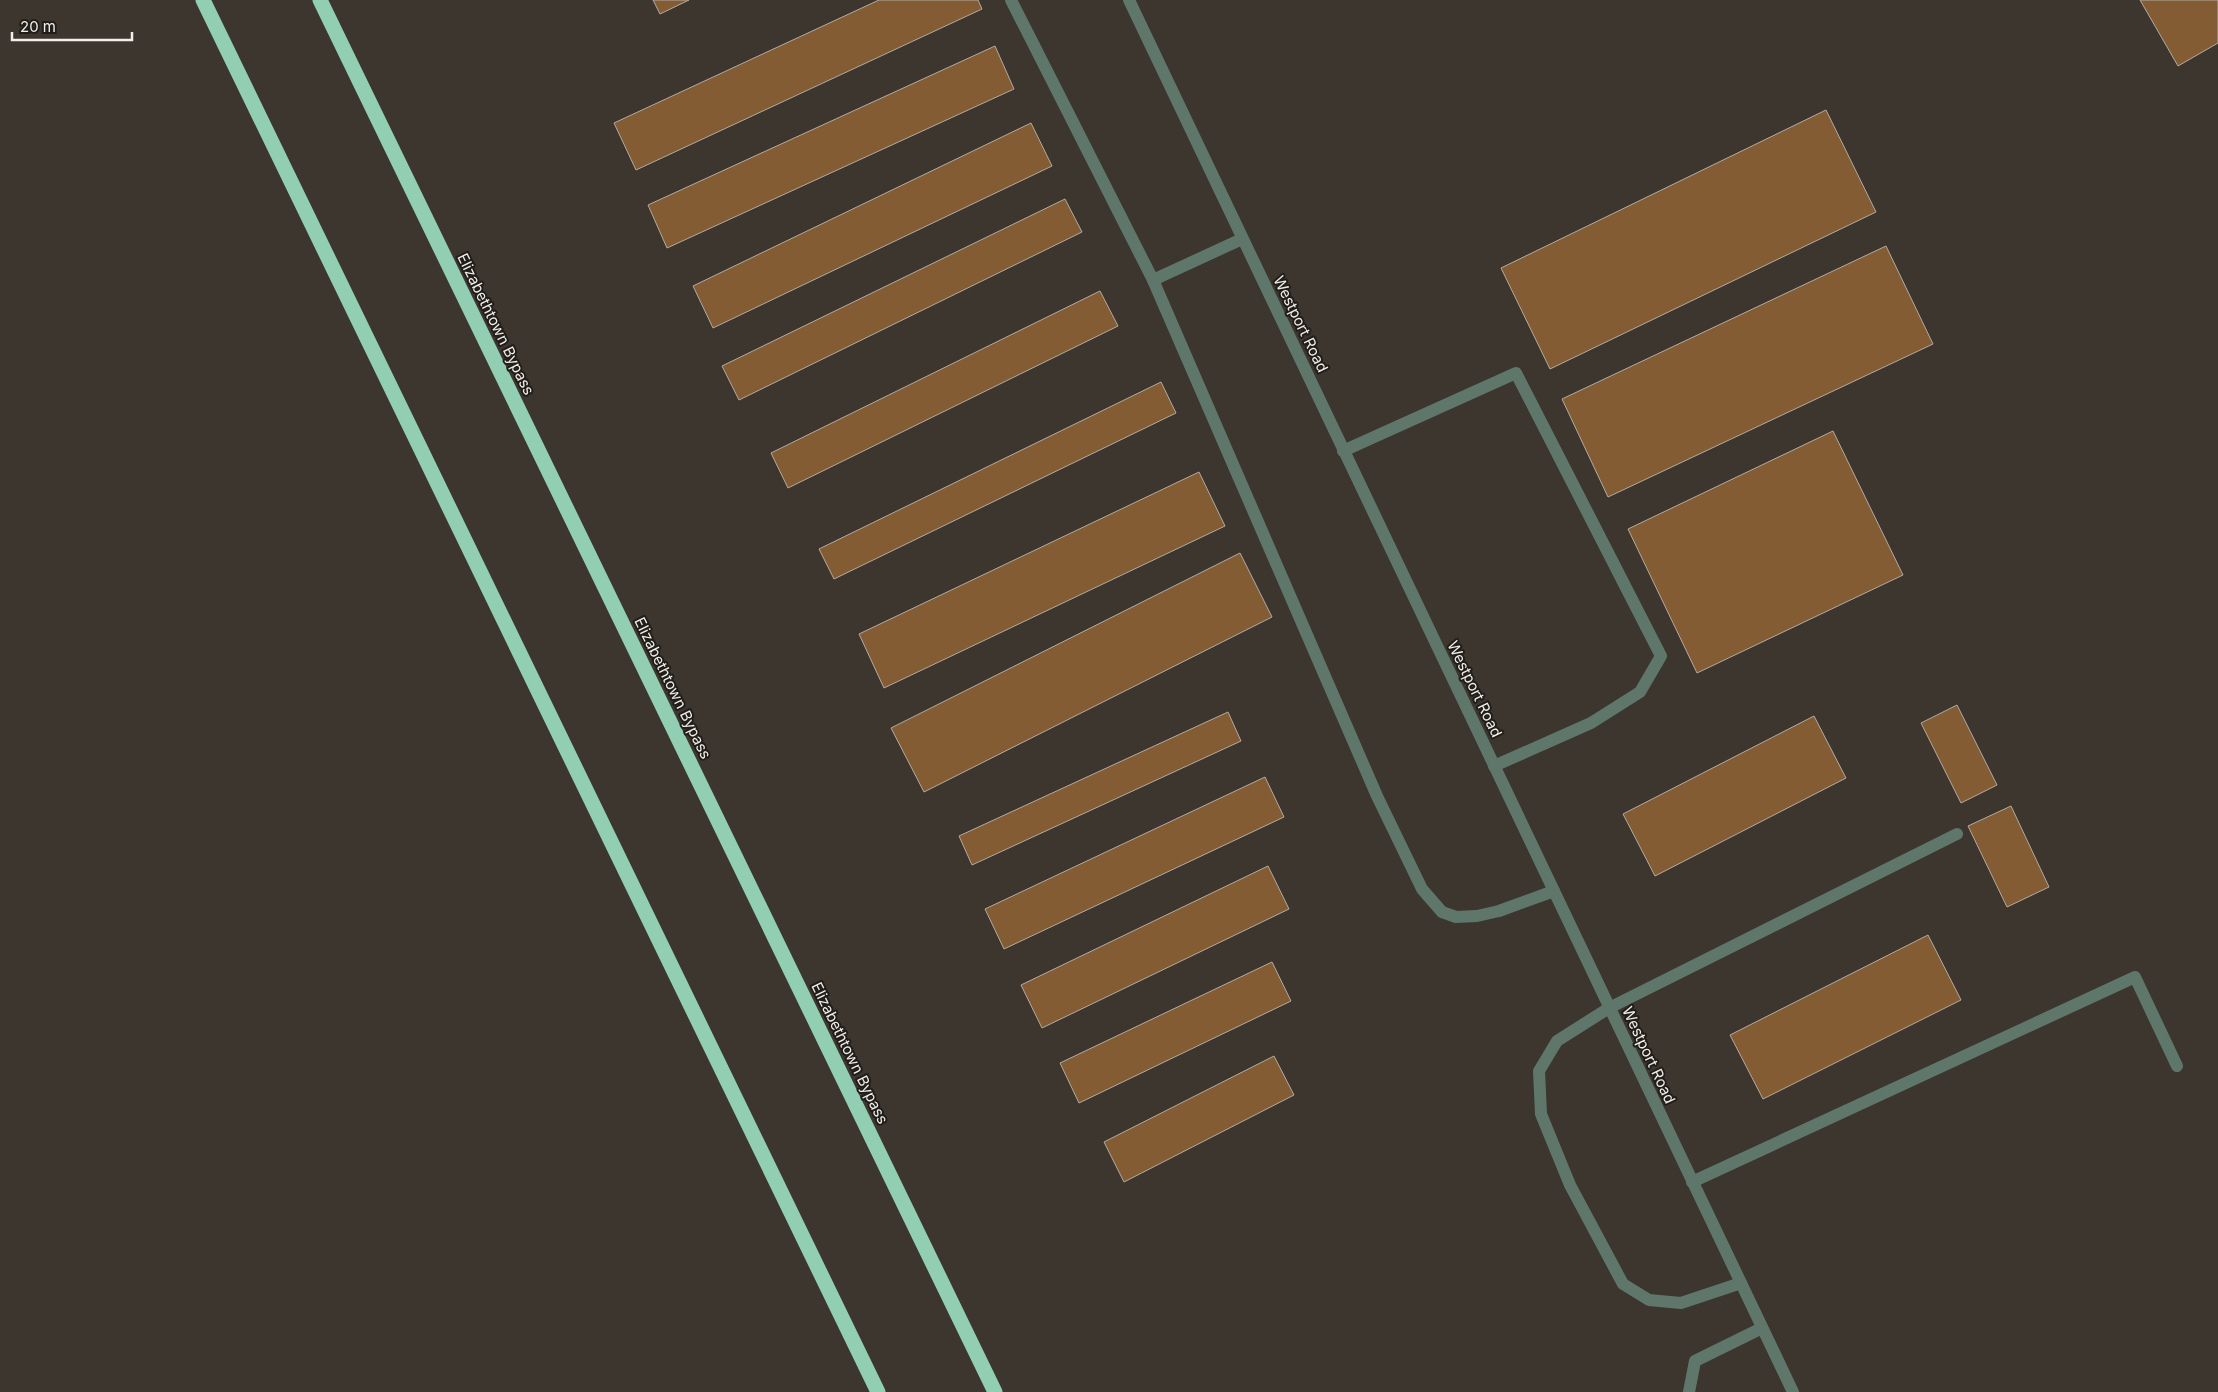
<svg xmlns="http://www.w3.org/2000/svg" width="2218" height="1392" font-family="Inter,sans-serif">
<rect width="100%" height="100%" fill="#3c362e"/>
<g fill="#835c34" stroke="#b4aba2">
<path d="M653 0H689L660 14Z"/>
<path d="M879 0H978L982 9 636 170 614 123Z"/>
<path d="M2140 0H2218V43L2178 66Z"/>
<path d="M995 46 1014 89 667 248 648 205Z"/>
<path d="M1826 110 1876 212 1550 369 1501 268Z"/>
<path d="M1031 123 1052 166 713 328 693 286Z"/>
<path d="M1065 199 1082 232 739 400 722 366Z"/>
<path d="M1886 246 1933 344 1608 497 1562 399Z"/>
<path d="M1100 291 1118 326 788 488 771 453Z"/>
<path d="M1161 382 1176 413 834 579 819 549Z"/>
<path d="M1833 431 1903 575 1697 673 1628 529Z"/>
<path d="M1199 472 1225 526 884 688 859 634Z"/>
<path d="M1240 553 1272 617 924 792 891 728Z"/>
<path d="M1957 705 1997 785 1961 803 1921 723Z"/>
<path d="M1228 712 1241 741 972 865 959 836Z"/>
<path d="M1814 716 1846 778 1655 876 1623 814Z"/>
<path d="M1265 777 1284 817 1004 949 985 909Z"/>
<path d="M2011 806 2049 887 2007 907 1968 826Z"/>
<path d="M1268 866 1289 909 1042 1028 1021 985Z"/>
<path d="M1928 935 1961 1000 1763 1099 1730 1035Z"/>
<path d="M1272 962 1291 1001 1079 1103 1060 1063Z"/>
<path d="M1274 1056 1294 1095 1124 1182 1104 1142Z"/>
</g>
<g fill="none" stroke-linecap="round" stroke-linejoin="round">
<g stroke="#5f776b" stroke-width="12">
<path d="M1011 0 1153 280 1377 796 1422 889 1442 912 1456 917 1477 916 1499 911 1554 891"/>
<path d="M1129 0 1793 1392"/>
<path d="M1153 280 1242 239"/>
<path d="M1343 451 1516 373 1661 656 1640 692 1591 723 1494 766"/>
<path d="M1692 1182 2135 977 2177 1066"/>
<path d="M1741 1283 1681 1303 1649 1300 1623 1284 1570 1185 1541 1114 1539 1071 1557 1041 1609 1008 1957 834"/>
<path d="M1689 1392 1695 1361 1762 1328"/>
</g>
<g stroke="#91ceb2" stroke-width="15">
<path d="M203 0 878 1392"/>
<path d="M320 0 995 1392"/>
</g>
</g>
<g text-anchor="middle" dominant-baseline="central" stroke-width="4" stroke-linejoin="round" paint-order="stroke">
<g font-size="15" fill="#f1ede8" stroke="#211e1a">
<text transform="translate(496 324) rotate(64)">Elizabethtown Bypass</text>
<text transform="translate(1301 324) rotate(64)">Westport Road</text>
<text transform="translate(673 688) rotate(64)">Elizabethtown Bypass</text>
<text transform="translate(1475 689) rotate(64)">Westport Road</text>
<text transform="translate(850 1053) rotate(64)">Elizabethtown Bypass</text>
<text transform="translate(1649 1055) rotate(65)">Westport Road</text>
</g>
</g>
<path d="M12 32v8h120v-8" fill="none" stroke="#f1ede8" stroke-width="2.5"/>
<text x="20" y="32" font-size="15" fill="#f1ede8" stroke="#211e1a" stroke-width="4" paint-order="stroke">20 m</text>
</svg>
